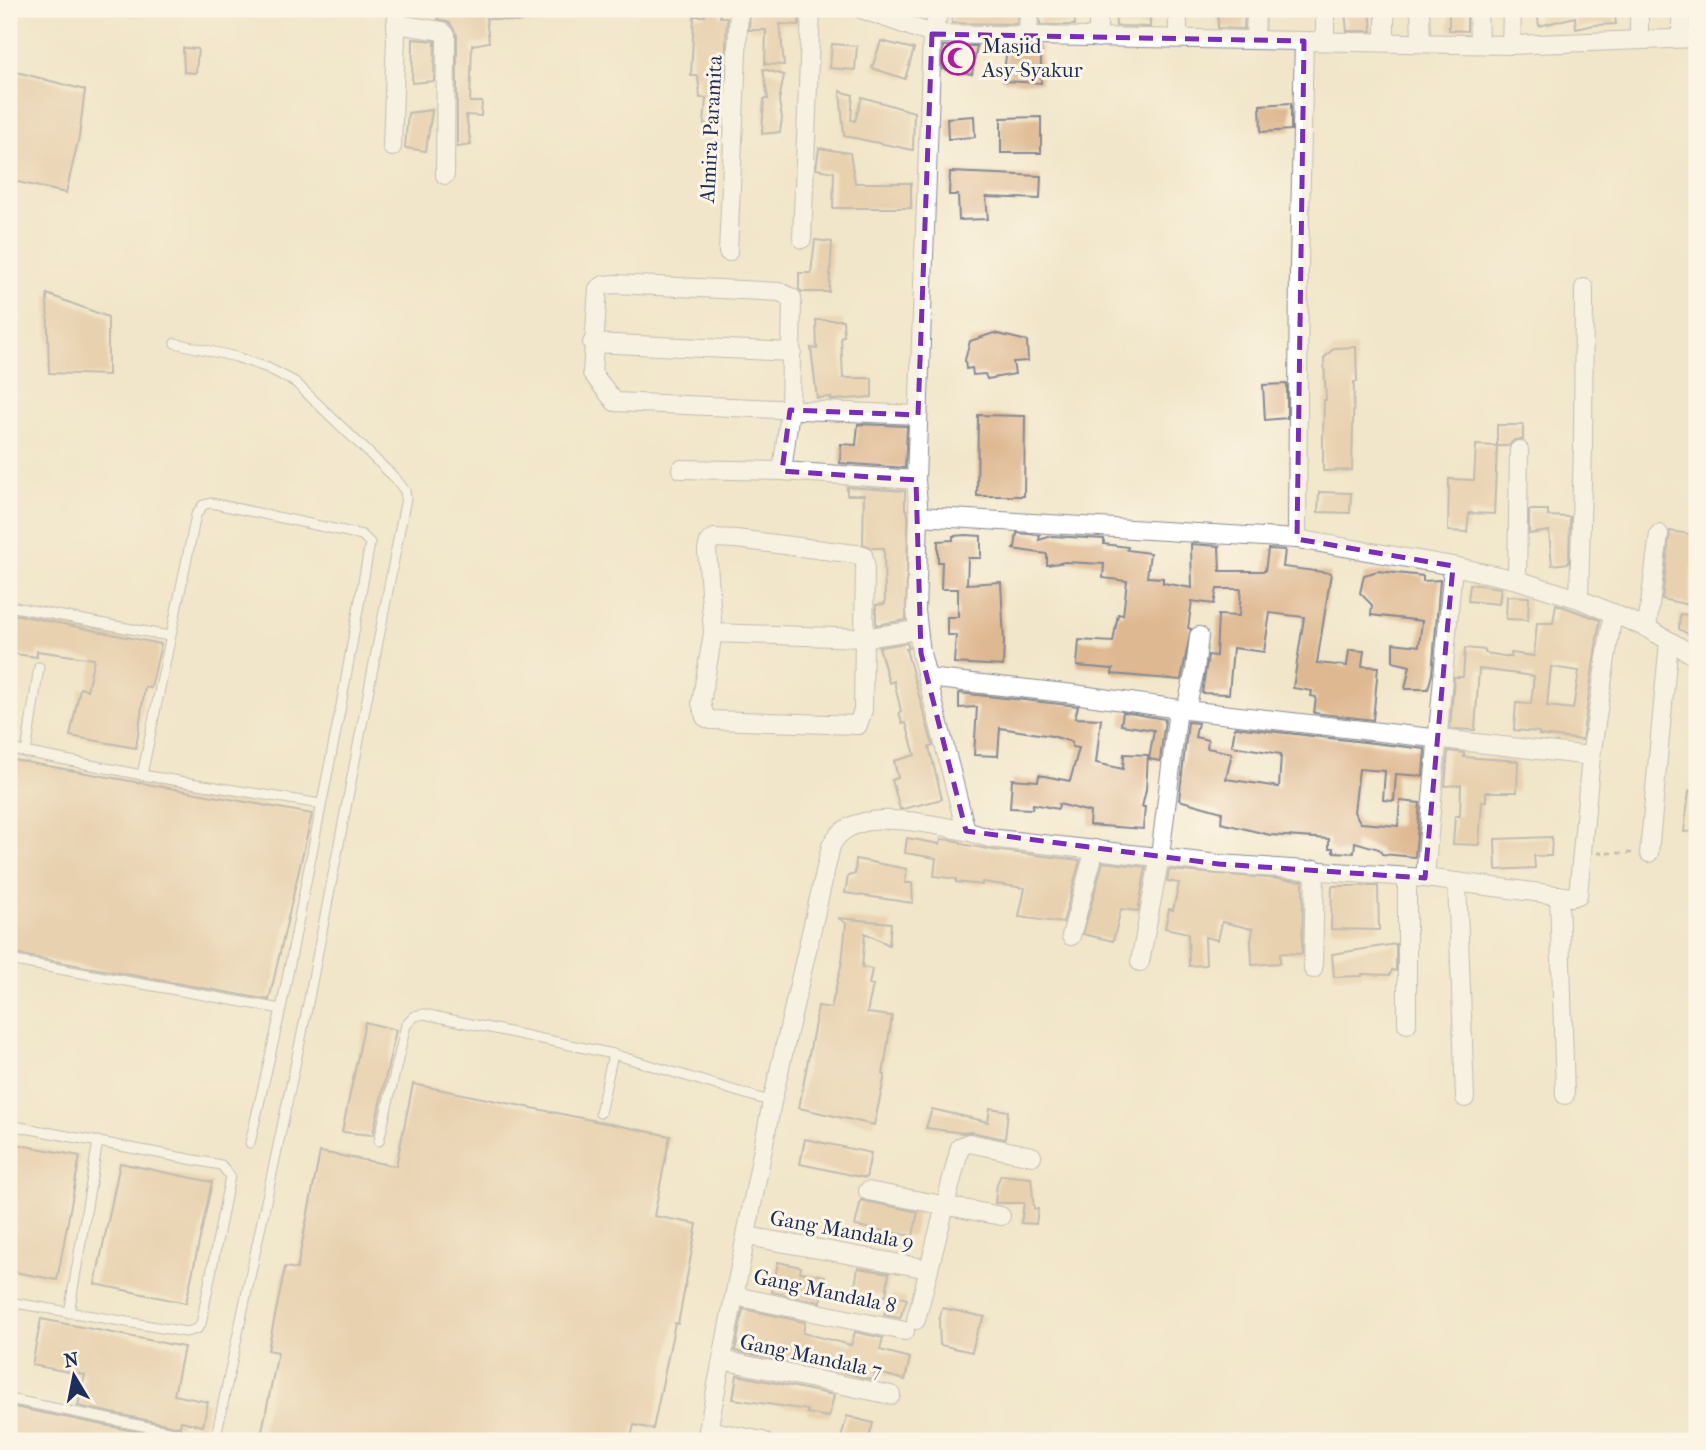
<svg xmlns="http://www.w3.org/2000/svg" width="1706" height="1450" font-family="'IM FELL French Canon',serif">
<rect width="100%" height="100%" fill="#fcf5e5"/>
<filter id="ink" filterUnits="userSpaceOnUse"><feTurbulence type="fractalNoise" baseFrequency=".0143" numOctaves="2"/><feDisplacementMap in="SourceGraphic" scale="14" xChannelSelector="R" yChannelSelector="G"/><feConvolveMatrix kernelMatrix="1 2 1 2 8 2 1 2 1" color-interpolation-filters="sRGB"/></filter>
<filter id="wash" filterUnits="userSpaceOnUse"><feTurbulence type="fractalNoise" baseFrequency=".00686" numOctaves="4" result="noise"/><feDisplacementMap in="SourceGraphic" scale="28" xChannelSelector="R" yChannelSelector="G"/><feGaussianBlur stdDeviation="1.57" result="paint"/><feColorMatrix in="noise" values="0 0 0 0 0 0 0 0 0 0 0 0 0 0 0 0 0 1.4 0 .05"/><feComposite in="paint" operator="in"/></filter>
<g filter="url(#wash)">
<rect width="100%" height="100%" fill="#f1e6c9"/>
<g id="blocks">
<g fill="#deb890" fill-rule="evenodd">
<path d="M439 9H557L558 17 516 22 486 18 489 42 472 45 470 102H482L481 116 466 115 471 145 457 147V35L450 23 438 19Z"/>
<path d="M706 9H720V17H727L725 77H719L717 126 704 124 706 98H700L698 76H691L694 16H705Z"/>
<path d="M773 9H800L799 25 780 24 784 65 765 64 766 30H749L750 12Z"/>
<path d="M971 9H1018L1017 24 952 23V13H971Z"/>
<path d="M1040 9H1074L1075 25H1040Z"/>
<path d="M1115 9H1150V27L1116 26Z"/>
<path d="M1218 9H1245L1244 29 1218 28Z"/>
<path d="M1370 9 1372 31H1347L1345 12Z"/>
<path d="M1449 9H1467V31L1449 30Z"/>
<path d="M1537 9H1589L1590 11 1614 9 1616 24 1594 25 1576 29 1575 17 1539 26Z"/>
<path d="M413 39 435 41 434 81 412 83Z"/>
<path d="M881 41 914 49 905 79 872 68Z"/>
<path d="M832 44 857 46 855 70 830 68Z"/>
<path d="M943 46H977L972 74 942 69Z"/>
<path d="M1007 47H1041V83L1003 81Z"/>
<path d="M183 48 198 49 196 73 184 72Z"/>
<path d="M763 69 784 75 779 101 782 118 780 132 762 134 764 99H768Z"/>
<path d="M13 71 85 90 79 137 66 193 9 180V111Z"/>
<path d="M840 91 853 95 851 120 855 121 862 97 914 112 913 150 844 136Z"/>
<path d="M1291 103V130L1261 132 1260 105Z"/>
<path d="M432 110 426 151 405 148 408 113Z"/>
<path d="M974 116 975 137 948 139 947 118Z"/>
<path d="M1041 117V153H1001V118Z"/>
<path d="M819 148 850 153 855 183H911V208H833L834 172 816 169Z"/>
<path d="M950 172 1041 176 1040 199 986 197 988 219 959 220 958 195H949Z"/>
<path d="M815 240 832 242 829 292H802L799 289V273H811Z"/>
<path d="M47 294 108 317V375L49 373Z"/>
<path d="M816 320H843L844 336 841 337 843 378H872V397L835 400H831V397L817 398 811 348 817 349Z"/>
<path d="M994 333 1027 341 1028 361 1013 362 1015 374 987 379 985 374 973 375 972 368 966 369 965 360 970 341Z"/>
<path d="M1356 347 1357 382H1354L1352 470 1323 471V434L1324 400H1326L1324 358 1334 348Z"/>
<path d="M1287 384V418L1265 420 1263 385Z"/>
<path d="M978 415 1025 416 1024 496H977Z"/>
<path d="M858 424 907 426 905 468 840 463 841 444 856 445Z"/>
<path d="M1497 425H1523V440H1514L1509 446H1497Z"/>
<path d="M1476 445 1497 446 1494 514 1469 513 1467 532 1448 531 1449 479 1474 480Z"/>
<path d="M847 487 905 491V509L907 510 908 516 906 620 876 625V605L885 604 884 548H872L863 544 864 495H847Z"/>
<path d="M1319 492 1351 493 1350 513 1318 512Z"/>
<path d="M1529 510H1548V516L1570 517 1569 563 1552 565 1549 531 1529 534Z"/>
<path d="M1670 531 1697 535V565L1692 564 1689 605 1662 599Z"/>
<path d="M1017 533 1040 535 1039 540 1052 536 1104 539V544L1128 547 1127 550 1150 553 1147 577 1163 578V583L1192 588 1191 544 1219 546 1220 571H1265L1268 549 1285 550 1283 567 1331 573 1317 663 1347 666 1349 650 1364 651 1362 666 1378 667 1373 720 1314 713 1316 697 1311 696 1312 691 1293 688 1304 617 1270 613 1264 652 1233 648 1229 694 1202 693 1208 655 1216 656 1218 615 1239 616 1241 589H1217L1214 604 1192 601 1188 628 1191 629 1181 680 1112 674 1113 669 1077 666 1079 640 1113 642 1118 614 1123 615 1127 581 1103 578 1104 564 1065 562 1047 565V554L1012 549 1015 548Z"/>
<path d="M966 535 981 536V558H968L967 584 1001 582 1004 642 1003 666 954 663 956 635H947V617H958V589H941L942 562H938V541L953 540V536Z"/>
<path d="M1378 571 1423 576V581L1440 580 1432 674 1428 689H1405L1410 666 1393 662V643L1419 646 1422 621 1371 615 1372 605 1360 593 1364 575Z"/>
<path d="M1470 584 1501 588 1499 604 1468 601Z"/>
<path d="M1507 596 1529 597 1528 620 1506 619Z"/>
<path d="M1556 604 1600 620 1582 740 1539 735V732L1514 730 1516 703 1531 704 1534 676 1479 669 1475 730 1450 729 1454 677H1463L1465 648 1485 650V653L1511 657V653L1534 656 1537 623H1553ZM1551 667 1579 671 1573 709 1547 706Z"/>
<path d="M9 613 161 644 151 688 145 687 136 748 70 736 80 688 87 690 94 659 37 651V657L9 653Z"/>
<path d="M1680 614 1697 616V639L1679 629Z"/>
<path d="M907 643 909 648 906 649 933 746 929 747 942 799 903 809H900L892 780 898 778 894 761 915 755 906 723 902 724 899 712 901 711 894 681 889 683 879 647Z"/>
<path d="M959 693 1078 706 1075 718 1101 719 1096 763 1123 769 1124 754 1148 755 1146 790 1142 807H1145L1143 829 1089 825 1090 812 1059 804 1058 809 1033 804 1032 809 1010 808 1012 779 1038 781 1039 775 1070 781 1079 748 1072 747V742L1052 736 1000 728 998 756 974 755 977 707 959 708Z"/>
<path d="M1123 712 1165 719 1160 761 1149 759 1154 730 1121 725Z"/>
<path d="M1188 722 1198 723 1195 737 1208 740 1207 748 1232 753 1226 779 1279 787 1281 754 1232 746 1235 727 1425 749 1423 776 1396 774 1394 801 1383 800 1385 771 1359 769 1354 812 1361 823 1398 826 1400 801 1420 803 1415 857 1382 854 1379 849 1355 842 1354 853 1333 852V848H1329V839L1270 835 1221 823 1222 812 1179 800Z"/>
<path d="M1448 751 1464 753V757L1518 761 1517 792H1486V801H1482L1479 845 1453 844 1455 816H1460L1461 785 1445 786Z"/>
<path d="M9 759 312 814 269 1000 9 953Z"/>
<path d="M1689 791 1697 792V831L1684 832Z"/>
<path d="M1552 837 1551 856H1534L1535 868 1496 870 1495 839Z"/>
<path d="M907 838 940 844 941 839 952 840 961 842V844L993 850 1080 860 1063 923 1019 917 1025 888 982 882V885L956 882V879L934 876 936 858 905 853Z"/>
<path d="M856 859 907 869 905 883H912L913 903 845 893 848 876 855 874Z"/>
<path d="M1103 862 1146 867 1138 911 1121 909 1113 941 1083 934Z"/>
<path d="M1169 870 1303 881 1302 954 1280 953V963L1252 965 1251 941 1253 929 1222 922 1218 940 1205 937 1206 965 1189 966 1188 933 1165 928 1169 909 1173 910 1179 883 1167 881Z"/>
<path d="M1332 886H1378L1379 930 1331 929Z"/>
<path d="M838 918 891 923 889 945 865 933 862 967 872 969 869 985H873L867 1013 892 1016 883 1075H885L874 1125 799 1108 818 1006 831 1008 842 962 846 923Z"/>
<path d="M1396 944V971L1392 970 1390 975 1362 974V976L1334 977 1332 954Z"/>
<path d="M365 1022 396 1030 373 1135 342 1132Z"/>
<path d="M413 1084 670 1136 654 1216 697 1224 678 1324 675 1323 653 1429 634 1425 630 1441H287L261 1436 278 1352 268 1350 285 1267 297 1269 320 1152 396 1166Z"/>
<path d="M990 1108 1008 1111 1005 1139 971 1132 963 1133 926 1128 932 1109 988 1122Z"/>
<path d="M805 1139 871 1153 866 1178 800 1164Z"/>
<path d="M9 1143 80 1156 57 1280 9 1271Z"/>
<path d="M120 1163 212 1182 186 1303 95 1284Z"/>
<path d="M1001 1175 1031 1178 1034 1209H1038L1036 1224 1021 1223 1024 1203H995L997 1184Z"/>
<path d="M861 1200 918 1212 913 1236 855 1226Z"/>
<path d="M778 1262 801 1267 800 1272 825 1276 820 1302 772 1292Z"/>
<path d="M858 1268 889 1273 886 1296 854 1292Z"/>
<path d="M892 1294 907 1299 900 1318 884 1315Z"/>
<path d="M942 1308 985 1317 977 1331 972 1352 940 1345 939 1322Z"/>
<path d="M743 1309 805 1322 803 1333 851 1345 855 1332 883 1338 880 1350 910 1358 905 1380 875 1372 873 1380 797 1360 796 1364 735 1351Z"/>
<path d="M41 1319 184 1347 174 1395 208 1402 203 1426 181 1421 180 1427 78 1406 85 1375 32 1365Z"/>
<path d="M737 1375 834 1395 829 1417 807 1413 808 1410 733 1399Z"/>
<path d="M9 1406 174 1439 175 1441H9Z"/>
<path d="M847 1416 873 1423 868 1441H854L841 1438Z"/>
</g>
</g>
</g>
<g filter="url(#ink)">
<use href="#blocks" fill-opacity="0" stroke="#868a94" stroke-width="2"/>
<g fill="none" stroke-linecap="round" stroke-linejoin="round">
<defs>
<g id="service">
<path d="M175 343 236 357 268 368 295 382 396 479 405 491 406 498 305 1019 215 1441"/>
<path d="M9 606 169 636"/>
<path d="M9 749 142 775"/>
<path d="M26 753 39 667"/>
<path d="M9 960 281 1009"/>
<path d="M600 1113 613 1054"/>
<path d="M9 1125 221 1165 230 1176 201 1324 197 1329 186 1332 9 1302"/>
<path d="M379 1141 406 1025 415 1016 424 1014 613 1054 772 1102"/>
<path d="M250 1143 281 1009 340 711 370 543 362 535 211 503 203 505 196 515 142 775 321 804"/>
<path d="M69 1313 98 1141"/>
<path d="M9 1399 178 1433 184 1441"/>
</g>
<g id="minor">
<path d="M940 9 932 34 1511 45 1697 38"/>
<path d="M1178 9V37"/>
<path d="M1385 9V42"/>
<path d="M1420 9 1421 42"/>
<path d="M1478 9 1479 43"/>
<path d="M1639 9V39"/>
<path d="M396 24 442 31 446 35 445 175"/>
<path d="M1028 36 1029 9"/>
<path d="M1098 38V9"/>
<path d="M1681 38V9"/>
<path d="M1255 40 1256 9"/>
<path d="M1325 41V9"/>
<path d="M1511 45 1512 9"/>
<path d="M392 147 397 9"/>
<path d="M802 239 811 9"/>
<path d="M728 252 739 9"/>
<path d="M592 343 792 352"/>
<path d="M681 469 782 471 916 480"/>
<path d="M782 471 790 410 792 298 780 292 615 284 604 285 598 289 592 373 615 402 918 415"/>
<path d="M919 516 1297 539 1453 566 1517 580 1579 599 1647 628 1697 657"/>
<path d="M714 538 736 539 863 555 865 563 863 710 858 725 711 720 705 717 701 703 713 633 707 550 709 542Z"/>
<path d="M1297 539 1299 267 1304 41"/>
<path d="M1453 566 1425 878 1572 897 1578 895 1591 756 1613 613"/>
<path d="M1517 580 1519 450"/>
<path d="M1579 599 1583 445 1584 288"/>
<path d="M1647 628 1659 534"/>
<path d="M713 633 863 638 918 630"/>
<path d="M927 678 1074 694 1186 710 1591 756"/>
<path d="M1186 710 1195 670 1199 636"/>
<path d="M966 831 989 838 1219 864 1425 878"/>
<path d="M1649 853 1669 641"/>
<path d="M1407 877V1024"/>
<path d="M1457 882 1465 1098"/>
<path d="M1559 895 1565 1095"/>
<path d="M1071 936 1095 849"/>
<path d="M1140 962 1160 856 1178 709"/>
<path d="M1313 969 1315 869"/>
<path d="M868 1191 1001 1216"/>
<path d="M747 1236 929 1269"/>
<path d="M735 1296 905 1331"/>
<path d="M916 1320 960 1147 969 1143 1032 1156"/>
<path d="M722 1360 891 1395"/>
<path d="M708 1430 763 1441"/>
<path d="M706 1441 772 1102 831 846C851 803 930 824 966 831L921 653 916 611 919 516 916 480 932 34 861 9"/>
</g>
</defs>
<use href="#service" stroke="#868a94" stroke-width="11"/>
<use href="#minor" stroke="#868a94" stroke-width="20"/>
<path stroke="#868a94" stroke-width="2.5" stroke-dasharray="5 5" stroke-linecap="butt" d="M1597 853H1632"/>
<use href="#service" stroke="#fff" stroke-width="9"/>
<use href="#minor" stroke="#fff" stroke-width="18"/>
</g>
</g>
<path d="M0 0H1706V1450H0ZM932 34 1304 41 1297 539 1453 566 1425 878 1219 864 966 831 921 653 916 480 782 471 790 410 918 415Z" fill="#f1e6c9" fill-opacity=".55" fill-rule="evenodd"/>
<path fill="none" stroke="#7b2cbf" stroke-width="5" stroke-dasharray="14 9" stroke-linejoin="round" d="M932 34 1304 41 1297 539 1453 566 1425 878 1219 864 966 831 921 653 916 480 782 471 790 410 918 415Z"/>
<defs>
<symbol id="mosque-ring" viewBox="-11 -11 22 22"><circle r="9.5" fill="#fcf5e5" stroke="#b5179e" stroke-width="1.5"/><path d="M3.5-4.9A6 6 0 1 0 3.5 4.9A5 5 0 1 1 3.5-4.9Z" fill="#b5179e"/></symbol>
</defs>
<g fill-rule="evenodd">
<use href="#mosque-ring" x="939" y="39" width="38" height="38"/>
</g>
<g text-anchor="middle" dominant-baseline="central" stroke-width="6" stroke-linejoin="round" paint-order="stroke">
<g font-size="21" fill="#1b2f5e" stroke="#fcf5e5" text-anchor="start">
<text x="982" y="46">Masjid<tspan x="982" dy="24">Asy-Syakur</tspan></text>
</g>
<g font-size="21" fill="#1b2f5e" stroke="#fcf5e5">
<text transform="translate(711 129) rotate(-87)">Almira Paramita</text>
<text transform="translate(842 1230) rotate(10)">Gang Mandala 9</text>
<text transform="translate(825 1291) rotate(12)">Gang Mandala 8</text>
<text transform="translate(811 1356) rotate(12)">Gang Mandala 7</text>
</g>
</g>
<rect width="1706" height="1450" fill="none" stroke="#fcf5e5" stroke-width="35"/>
<g transform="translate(74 1376) rotate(350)" stroke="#fcf5e5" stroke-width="5" paint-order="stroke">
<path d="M0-5L12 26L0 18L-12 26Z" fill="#1b2f5e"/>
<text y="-10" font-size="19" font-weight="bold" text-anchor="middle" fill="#1b2f5e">N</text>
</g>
</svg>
